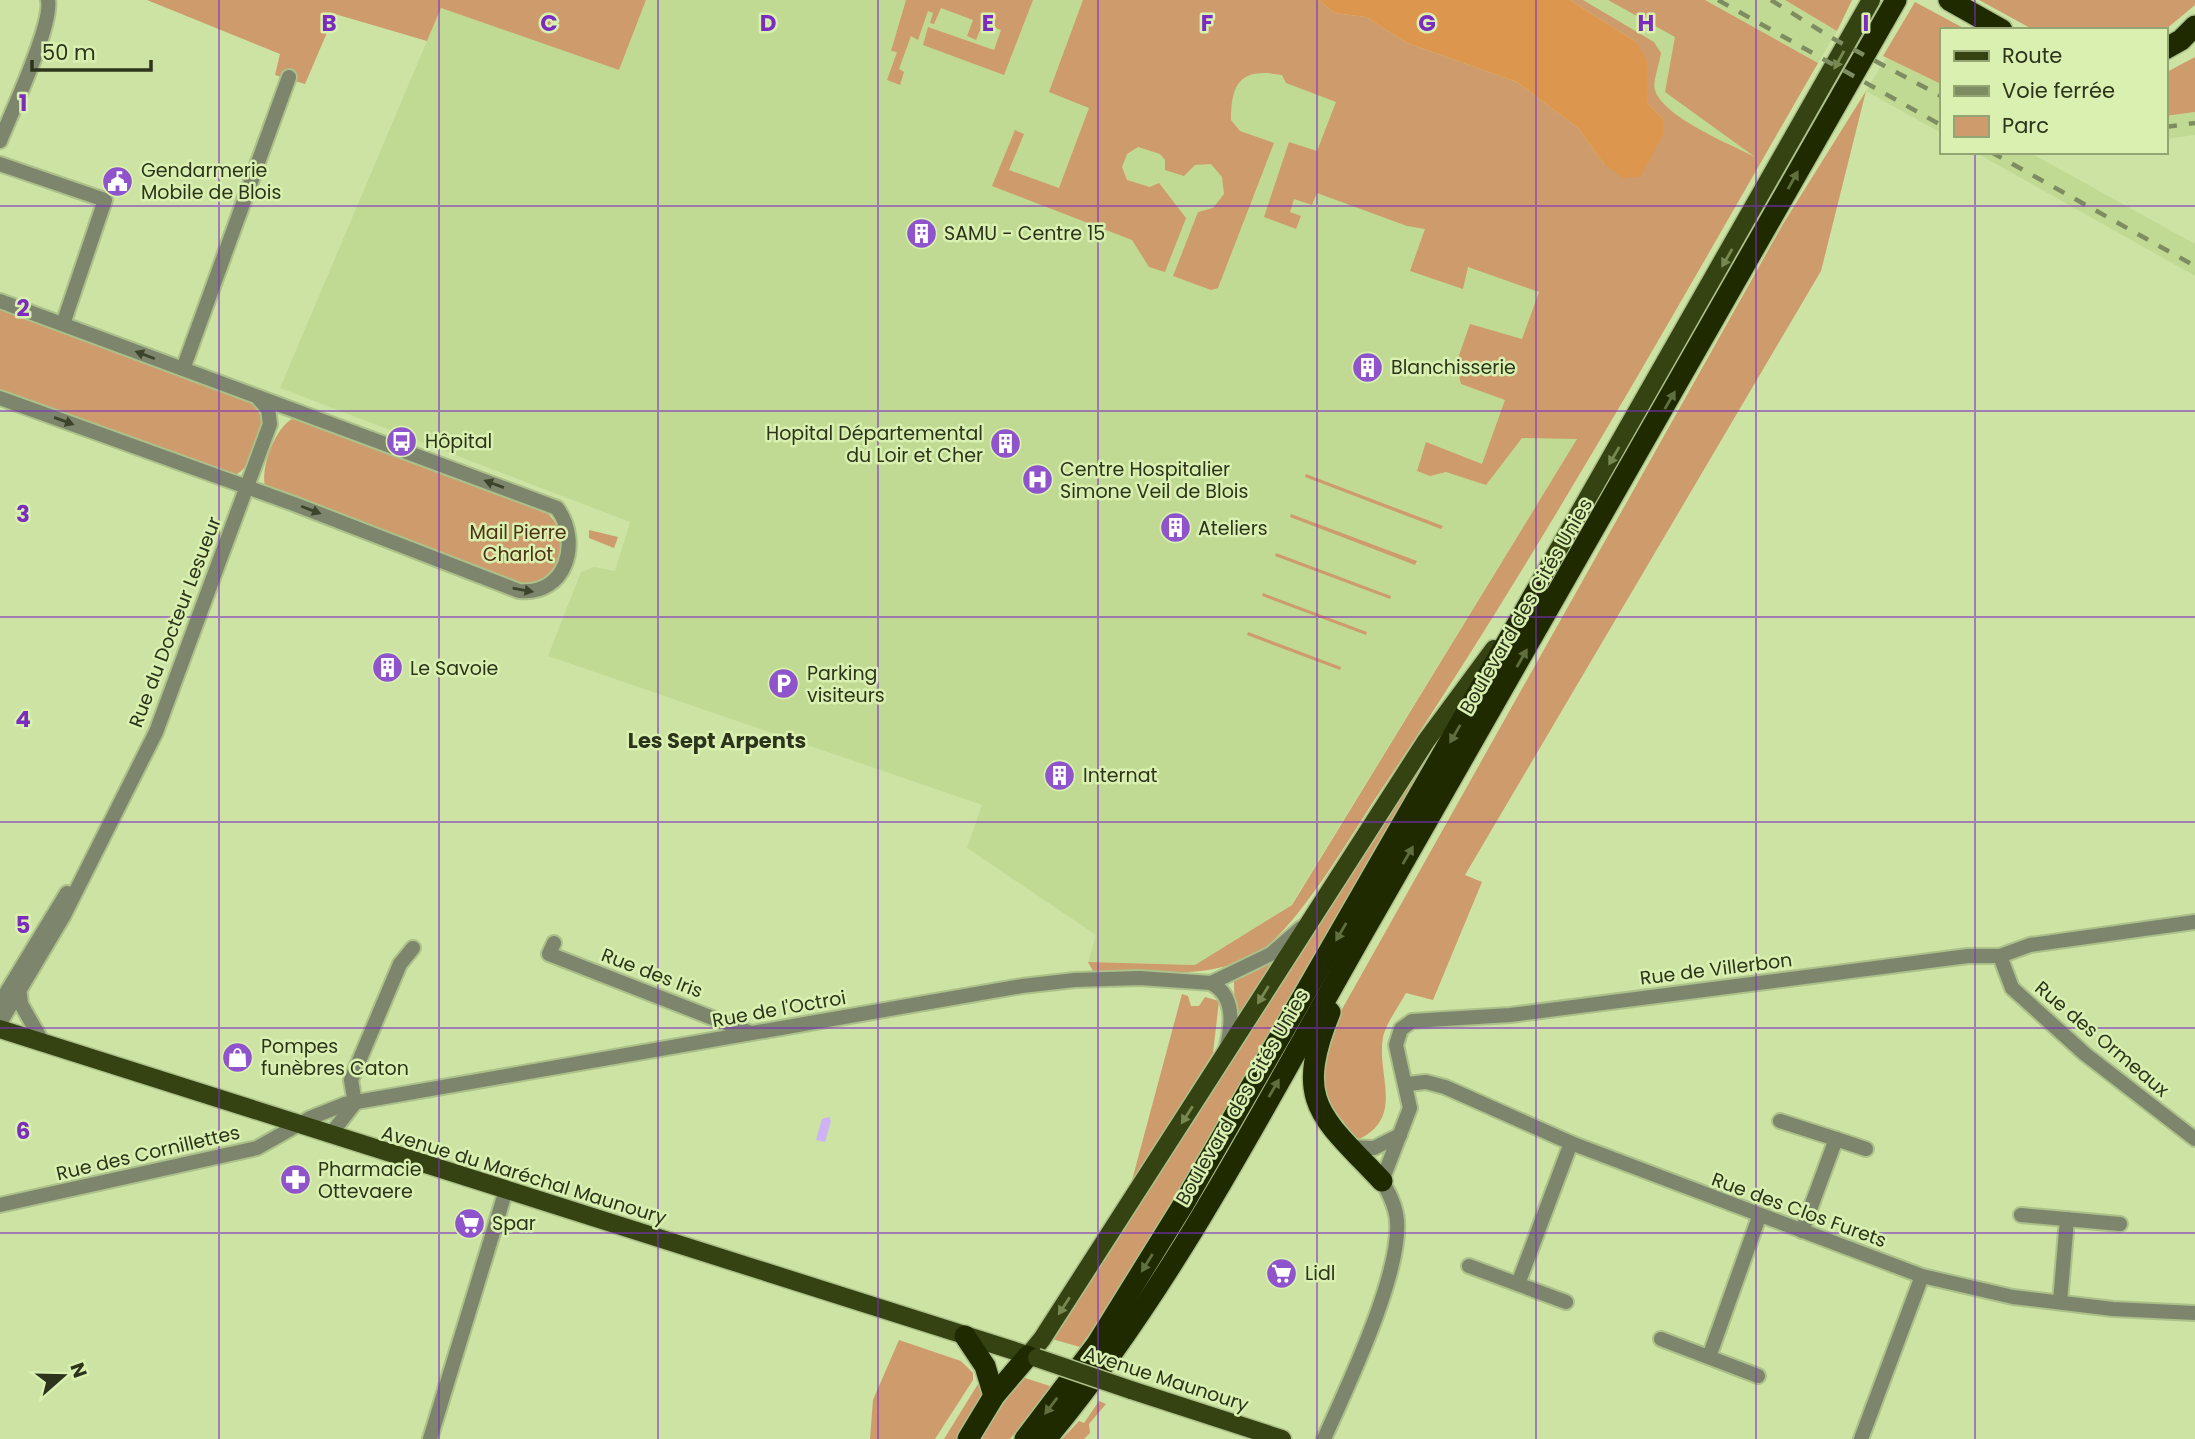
<svg xmlns="http://www.w3.org/2000/svg" width="2195" height="1439" font-family="Poppins,sans-serif">
<rect width="100%" height="100%" fill="#cce3a4"/>
<g fill="#c1da93">
<path d="M646 0H1659L1807 81 1577 439 1291 905 1195 965 1088 962 1096 935 967 848 982 805 548 656 581 572 594 567 615 571 630 522 280 388 441 8 619 70Z"/>
<path d="M1705 0H1785L1837 31 1818 63Z"/>
<path d="M1886 58 1941 84V133L1866 91Z"/>
<path d="M2195 112V135L2165 139V116Z"/>
<path d="M1975 152H2029L2195 244V276Z"/>
</g>
<g fill="#ce9b6c">
<path d="M147 0H646L619 70 441 8 427 41 335 14 305 84 275 75 280 54Z"/>
<path d="M906 0H1033L1004 75 923 45 928 27 994 50 1001 30 983 23 976 40 967 36 973 20 941 8 934 24 930 23 933 13 928 11 918 40 911 36 899 69 904 72 900 85 887 80 897 52 891 51Z"/>
<path d="M1083 0H1319L1334 13 1366 17 1407 43 1517 82 1578 128 1604 164 1663 119 1647 103 1646 84 1636 42 1570 0H1583L1654 42 1661 53C1660 63 1652 82 1655 90 1663 117 1730 144 1755 157L1665 92 1675 37 1608 0H1705L1818 63C1675 311 1535 562 1375 799 1349 839 1295 931 1256 954 1209 981 1146 971 1093 971L1088 962 1195 965 1292 905 1577 439 1522 438 1486 485 1446 472 1430 476 1417 471 1426 442 1482 464 1505 400 1461 384 1456 364 1470 324 1522 339 1539 292 1468 267 1463 289 1410 271 1425 229 1407 226 1317 193 1312 205 1294 199 1290 212 1301 216 1296 229 1264 217 1289 142 1317 151 1336 102 1286 83 1282 75C1243 68 1231 80 1231 120L1240 131 1274 143 1218 288 1211 290 1173 276 1198 212 1213 208 1224 194 1222 177 1211 164 1195 165 1184 176 1165 170V160L1160 154 1138 147 1127 154 1122 167 1127 180 1150 187 1159 183 1186 218 1165 272 1149 267 1132 240 992 186 1015 130 1024 134 1009 170 1059 188 1089 108 1049 92Z"/>
<path d="M1785 0H1852L1837 31Z"/>
<path d="M1979 0H2195V5L2165 30H2034Z"/>
<path d="M1915 2 1967 30H1941V84L1883 56Z"/>
<path d="M2195 57V112L2165 116V73Z"/>
<path d="M1866 91 1821 271 1465 875 1482 882 1433 1000 1406 993C1399 1006 1386 1023 1383 1037 1376 1075 1406 1118 1357 1140L1330 1104 1321 1078 1341 1011 1783 224Z"/>
<path d="M0 307 253 403 262 418C260 437 252 469 233 476L0 392Z"/>
<path d="M294 418 543 510C576 532 559 588 519 585L267 492C257 473 275 426 294 418Z"/>
<path d="M1306 474 1443 526 1441 529 1305 477Z"/>
<path d="M1291 514 1417 561 1415 565 1290 517Z"/>
<path d="M589 530 618 537 614 548 589 538Z"/>
<path d="M1276 553 1391 596 1390 599 1275 556Z"/>
<path d="M1263 593 1367 632 1366 635 1262 596Z"/>
<path d="M1248 632 1341 667 1340 670 1247 635Z"/>
<path d="M1441 731V738L1125 1283 1080 1347 1052 1339Z"/>
<path d="M1275 961 1235 1030 1234 981Z"/>
<path d="M1182 994 1188 996 1191 1006H1199L1205 997 1219 1001 1213 1053 1131 1184Z"/>
<path d="M899 1340 961 1361 973 1373V1380L935 1439H870L873 1400Z"/>
<path d="M985 1377 982 1398 959 1439H944L978 1384Z"/>
<path d="M1022 1377 1053 1387 1010 1439H979Z"/>
<path d="M1099 1401 1106 1404 1089 1424 1090 1433 1084 1439H1062L1079 1421 1084 1423Z"/>
</g>
<path fill="#dd964e" d="M1319 0H1570L1636 42 1647 61V103L1663 119V135L1640 177 1623 178 1604 164 1578 128 1517 82 1407 43 1366 17 1334 13Z"/>
<path fill="#ceb2f5" d="M829 1117 831 1121 825 1142 816 1140 822 1119Z"/>
<g fill="none" stroke-linecap="round" stroke-linejoin="round">
<defs>
<g id="street">
<path d="M0 141C11 114 53 24 48 0"/>
<path d="M0 164 105 200 63 324"/>
<path d="M0 301 557 508C582 542 566 596 519 591L294 504 0 398"/>
<path d="M183 369 289 77"/>
<path d="M554 943 549 954 751 1033"/>
<path d="M2000 956 2012 988 2085 1054 2195 1139"/>
<path d="M1211 983C1236 996 1232 1026 1226 1050"/>
<path d="M20 995 21 1004 43 1043"/>
<path d="M0 1003 67 893"/>
<path d="M0 1023 63 917 156 732 270 424 268 409 259 399"/>
<path d="M1407 1084 1426 1082 1445 1087 1571 1143 1922 1276 2013 1297 2113 1309 2195 1313"/>
<path d="M355 1103 351 1080 400 964 413 948"/>
<path d="M1780 1121 1836 1139"/>
<path d="M330 1135 355 1103"/>
<path d="M1350 1147 1374 1148 1400 1135"/>
<path d="M0 1205 257 1148 310 1118 345 1104 1022 986 1075 980 1140 978 1211 983 1271 954 1301 928"/>
<path d="M2021 1215 2120 1224"/>
<path d="M1802 1231 1836 1139 1866 1149"/>
<path d="M1469 1266 1566 1302"/>
<path d="M1518 1284 1571 1143"/>
<path d="M2060 1302 2067 1219"/>
<path d="M1661 1339 1758 1376"/>
<path d="M1709 1357 1759 1217"/>
<path d="M430 1439 506 1190"/>
<path d="M1324 1439C1347 1387 1401 1275 1397 1221 1396 1206 1389 1193 1382 1181L1410 1108 1396 1045 1401 1029 1412 1021 1510 1015 1968 956H2000L2030 945 2195 922"/>
<path d="M1861 1439 1922 1276"/>
</g>
<g id="primary">
<path d="M1529 601 1871 0"/>
<path d="M0 1029 1037 1358"/>
<path d="M1028 1356 1042 1339 1426 741 1494 649"/>
<path d="M1131 1390 1282 1439"/>
</g>
<g id="highway">
<path d="M1949 0 2002 30"/>
<path d="M2165 49 2181 40 2195 26"/>
<path d="M1330 1012C1293 1103 1321 1116 1382 1181"/>
<path d="M965 1336 985 1366 994 1396"/>
<path d="M968 1439 994 1396 1028 1356"/>
<path d="M1025 1439 1097 1344 1183 1205 1537 590"/>
<path d="M1046 1439C1178 1281 1272 1090 1375 912 1551 609 1725 305 1896 0"/>
</g>
</defs>
<use href="#street" stroke="#acc089" stroke-width="18"/>
<use href="#primary" stroke="#acc089" stroke-width="21"/>
<use href="#highway" stroke="#acc089" stroke-width="24"/>
<use href="#street" stroke="#7d866d" stroke-width="14"/>
<use href="#primary" stroke="#354312" stroke-width="18"/>
<use href="#highway" stroke="#1f2a00" stroke-width="21"/>
<g stroke="#7e8d61" stroke-width="4.5" stroke-dasharray="12 12" stroke-linecap="butt">
<path d="M1718 0 1941 125"/>
<path d="M1771 0 1832 38 1941 96"/>
<path d="M2165 127 2195 123"/>
<path d="M1991 152 2195 266"/>
</g>
<defs>
<path id="primary-bridge" d="M1037 1358 1131 1390"/>
</defs>
<use href="#primary-bridge" stroke="#acc089" stroke-width="21" stroke-linecap="butt"/>
<use href="#primary-bridge" stroke="#354312" stroke-width="18"/>
</g>
<defs><path id="oneway-solid" d="M-6-.8H1V-3.2L6.5 0L1 3.2V.8H-6Z" transform="scale(1.75)"/></defs>
<g fill="#778851">
<use href="#oneway-solid" transform="translate(1839 60) rotate(119)"/>
<use href="#oneway-solid" transform="translate(1727 258) rotate(120)"/>
<use href="#oneway-solid" transform="translate(1614 456) rotate(120)"/>
<use href="#oneway-solid" transform="translate(1263 995) rotate(122)"/>
<use href="#oneway-solid" transform="translate(1187 1115) rotate(123)"/>
<use href="#oneway-solid" transform="translate(1064 1306) rotate(123)"/>
</g>
<g fill="#606f3e">
<use href="#oneway-solid" transform="translate(1793 180) rotate(-61)"/>
<use href="#oneway-solid" transform="translate(1670 400) rotate(-60)"/>
<use href="#oneway-solid" transform="translate(1522 658) rotate(-60)"/>
<use href="#oneway-solid" transform="translate(1455 734) rotate(120)"/>
<use href="#oneway-solid" transform="translate(1408 855) rotate(-60)"/>
<use href="#oneway-solid" transform="translate(1341 932) rotate(120)"/>
<use href="#oneway-solid" transform="translate(1274 1088) rotate(-60)"/>
<use href="#oneway-solid" transform="translate(1147 1263) rotate(122)"/>
<use href="#oneway-solid" transform="translate(1051 1406) rotate(127)"/>
</g>
<g fill="#3c442b">
<use href="#oneway-solid" transform="translate(145 355) rotate(-159)"/>
<use href="#oneway-solid" transform="translate(64 421) rotate(20)"/>
<use href="#oneway-solid" transform="translate(494 484) rotate(-160)"/>
<use href="#oneway-solid" transform="translate(311 510) rotate(21)"/>
<use href="#oneway-solid" transform="translate(523 590) rotate(10)"/>
</g>
<path fill="none" stroke="#7b2cbf" stroke-width="2" stroke-opacity="0.55" d="M219 0V1439M439 0V1439M658 0V1439M878 0V1439M1098 0V1439M1317 0V1439M1536 0V1439M1756 0V1439M1975 0V30M1975 152V1439M0 206H2195M0 411H2195M0 617H2195M0 822H2195M0 1028H2195M0 1233H2195"/>
<defs>
<symbol id="civic-disc" viewBox="-11 -11 22 22"><circle r="9.5" fill="#8f54cb" stroke="#d9f0b0"/><path d="M-.6-6.5H3V-4.5H.6V-3L4-1V1h2V6H-6V1h2V-1L-.6-3ZM-1.2 2.5V6h2.4V2.5Z" fill="#fff"/></symbol>
<symbol id="building-disc" viewBox="-11 -11 22 22"><circle r="9.5" fill="#8f54cb" stroke="#d9f0b0"/><path d="M-4-6H4V6H1V3H-1V6H-4ZM-2.5-4.3h1.7v1.8h-1.7ZM.8-4.3h1.7v1.8H.8ZM-2.5-1h1.7V.8h-1.7ZM.8-1h1.7V.8H.8Z" fill="#fff"/></symbol>
<symbol id="bus-disc" viewBox="-11 -11 22 22"><circle r="9.5" fill="#8f54cb" stroke="#d9f0b0"/><path d="M-5-6H5V4H4V6H2V4H-2V6H-4V4H-5ZM-3.5-4V0h7V-4ZM-3.5 1.2v1.5H-2V1.2ZM2 1.2v1.5H3.5V1.2Z" fill="#fff"/></symbol>
<symbol id="hospital-disc" viewBox="-11 -11 22 22"><circle r="9.5" fill="#8f54cb" stroke="#d9f0b0"/><path d="M-5-5h3v3.5h4V-5h3V5h-3V1.5h-4V5h-3Z" fill="#fff"/></symbol>
<symbol id="parking-disc" viewBox="-11 -11 22 22"><circle r="9.5" fill="#8f54cb" stroke="#d9f0b0"/><path d="M-3.5-5.5H1a3.5 3.5 0 0 1 0 7H-1V5.5H-3.5ZM-1-3.4V-.6H.8a1.4 1.4 0 0 0 0-2.8Z" fill="#fff"/></symbol>
<symbol id="shop-disc" viewBox="-11 -11 22 22"><circle r="9.5" fill="#8f54cb" stroke="#d9f0b0"/><path d="M-5-2.5h2.3a2.7 3.5 0 0 1 5.4 0H5L5.5 6h-11ZM-1.5-2.5h3a1.5 2.3 0 0 0-3 0Z" fill="#fff"/></symbol>
<symbol id="pharmacy-disc" viewBox="-11 -11 22 22"><circle r="9.5" fill="#8f54cb" stroke="#d9f0b0"/><path d="M-2-6h4v4h4v4h-4v4h-4v-4h-4v-4h4Z" fill="#fff"/></symbol>
<symbol id="supermarket-disc" viewBox="-11 -11 22 22"><circle r="9.5" fill="#8f54cb" stroke="#d9f0b0"/><path d="M-6-5.5h2.5l.6 2H6L4.5 2H-2.5L-4.4-4H-6ZM-1.5 3.2a1.3 1.3 0 1 0 .1 0ZM3 3.2a1.3 1.3 0 1 0 .1 0Z" fill="#fff"/></symbol>
</defs>
<g fill-rule="evenodd">
<use href="#civic-disc" x="100" y="164" width="35" height="35"/>
<use href="#building-disc" x="904" y="216" width="35" height="35"/>
<use href="#building-disc" x="1350" y="350" width="35" height="35"/>
<use href="#bus-disc" x="384" y="424" width="35" height="35"/>
<use href="#building-disc" x="988" y="426" width="35" height="35"/>
<use href="#hospital-disc" x="1020" y="462" width="35" height="35"/>
<use href="#building-disc" x="1158" y="510" width="35" height="35"/>
<use href="#building-disc" x="370" y="650" width="35" height="35"/>
<use href="#parking-disc" x="766" y="666" width="35" height="35"/>
<use href="#building-disc" x="1042" y="758" width="35" height="35"/>
<use href="#shop-disc" x="220" y="1040" width="35" height="35"/>
<use href="#pharmacy-disc" x="278" y="1162" width="35" height="35"/>
<use href="#supermarket-disc" x="452" y="1206" width="35" height="35"/>
<use href="#supermarket-disc" x="1264" y="1256" width="35" height="35"/>
</g>
<g text-anchor="middle" dominant-baseline="central" stroke-width="5" stroke-linejoin="round" paint-order="stroke">
<g font-size="19" fill="#2c341b" stroke="#d9f0b0" text-anchor="start">
<text x="141" y="170">Gendarmerie<tspan x="141" dy="22">Mobile de Blois</tspan></text>
<text x="944" y="233">SAMU - Centre 15</text>
<text x="1391" y="367">Blanchisserie</text>
<text x="983" y="433" text-anchor="end">Hopital Départemental<tspan x="983" dy="22">du Loir et Cher</tspan></text>
<text x="425" y="441">Hôpital</text>
<text x="1060" y="469">Centre Hospitalier<tspan x="1060" dy="22">Simone Veil de Blois</tspan></text>
<text x="1198" y="528">Ateliers</text>
<text x="410" y="668">Le Savoie</text>
<text x="807" y="673">Parking<tspan x="807" dy="22">visiteurs</tspan></text>
<text x="1083" y="775">Internat</text>
<text x="261" y="1046">Pompes<tspan x="261" dy="22">funèbres Caton</tspan></text>
<text x="318" y="1169">Pharmacie<tspan x="318" dy="22">Ottevaere</tspan></text>
<text x="492" y="1223">Spar</text>
<text x="1305" y="1273">Lidl</text>
</g>
<g font-size="19" fill="#4e3112" stroke="#d9f0b0">
<text x="518" y="532">Mail Pierre<tspan x="518" dy="22">Charlot</tspan></text>
</g>
<g font-size="19" fill="#2c341b" stroke="#d9f0b0">
<text transform="translate(1526 606) rotate(-60)">Boulevard des Cités Unies</text>
<text transform="translate(175 622) rotate(-69)">Rue du Docteur Lesueur</text>
<text transform="translate(1716 969) rotate(-7)">Rue de Villerbon</text>
<text transform="translate(652 973) rotate(21)">Rue des Iris</text>
<text transform="translate(779 1009) rotate(-10)">Rue de l'Octroi</text>
<text transform="translate(2102 1039) rotate(40)">Rue des Ormeaux</text>
<text transform="translate(1242 1097) rotate(-60)">Boulevard des Cités Unies</text>
<text transform="translate(148 1153) rotate(-13)">Rue des Cornillettes</text>
<text transform="translate(524 1175) rotate(17)">Avenue du Maréchal Maunoury</text>
<text transform="translate(1799 1210) rotate(20)">Rue des Clos Furets</text>
<text transform="translate(1166 1379) rotate(18)">Avenue Maunoury</text>
</g>
<g font-size="21" font-weight="bold" fill="#2c341b" stroke="#d9f0b0">
<text x="717" y="740">Les Sept Arpents</text>
</g>
</g>
<g font-size="23" text-anchor="middle" font-weight="bold" fill="#7b2cbf" stroke="#d9f0b0" stroke-width="5" stroke-linejoin="round" paint-order="stroke">
<text x="329" y="31">B</text>
<text x="549" y="31">C</text>
<text x="768" y="31">D</text>
<text x="988" y="31">E</text>
<text x="1207" y="31">F</text>
<text x="1427" y="31">G</text>
<text x="1646" y="31">H</text>
<text x="1866" y="31">I</text>
<text x="23" y="111">1</text>
<text x="23" y="316">2</text>
<text x="23" y="522">3</text>
<text x="23" y="727">4</text>
<text x="23" y="933">5</text>
<text x="23" y="1139">6</text>
</g>
<rect x="1940" y="28" width="228" height="126" fill="#d9f0b0" stroke="#94a574" stroke-width="2"/>
<rect x="1954" y="51" width="35" height="10" fill="#354312" stroke="#94a574" stroke-width="2"/>
<text x="2002" y="63" font-size="21" fill="#2c341b">Route</text>
<rect x="1954" y="86" width="35" height="10" fill="#7e8d61" stroke="#94a574" stroke-width="2"/>
<text x="2002" y="98" font-size="21" fill="#2c341b">Voie ferrée</text>
<rect x="1954" y="116" width="35" height="21" fill="#ce9b6c" stroke="#94a574" stroke-width="2"/>
<text x="2002" y="133" font-size="21" fill="#2c341b">Parc</text>
<g transform="translate(63 1376) rotate(70)" stroke="#d9f0b0" stroke-width="5" paint-order="stroke">
<path d="M0-5L12 26L0 18L-12 26Z" fill="#2c341b"/>
<text y="-10" font-size="19" font-weight="bold" text-anchor="middle" fill="#2c341b">N</text>
</g>
<path d="M32 60v10h119v-10" fill="none" stroke="#2c341b" stroke-width="3.5"/>
<text x="42" y="60" font-size="21" fill="#2c341b" stroke="#d9f0b0" stroke-width="5" paint-order="stroke">50 m</text>
</svg>
